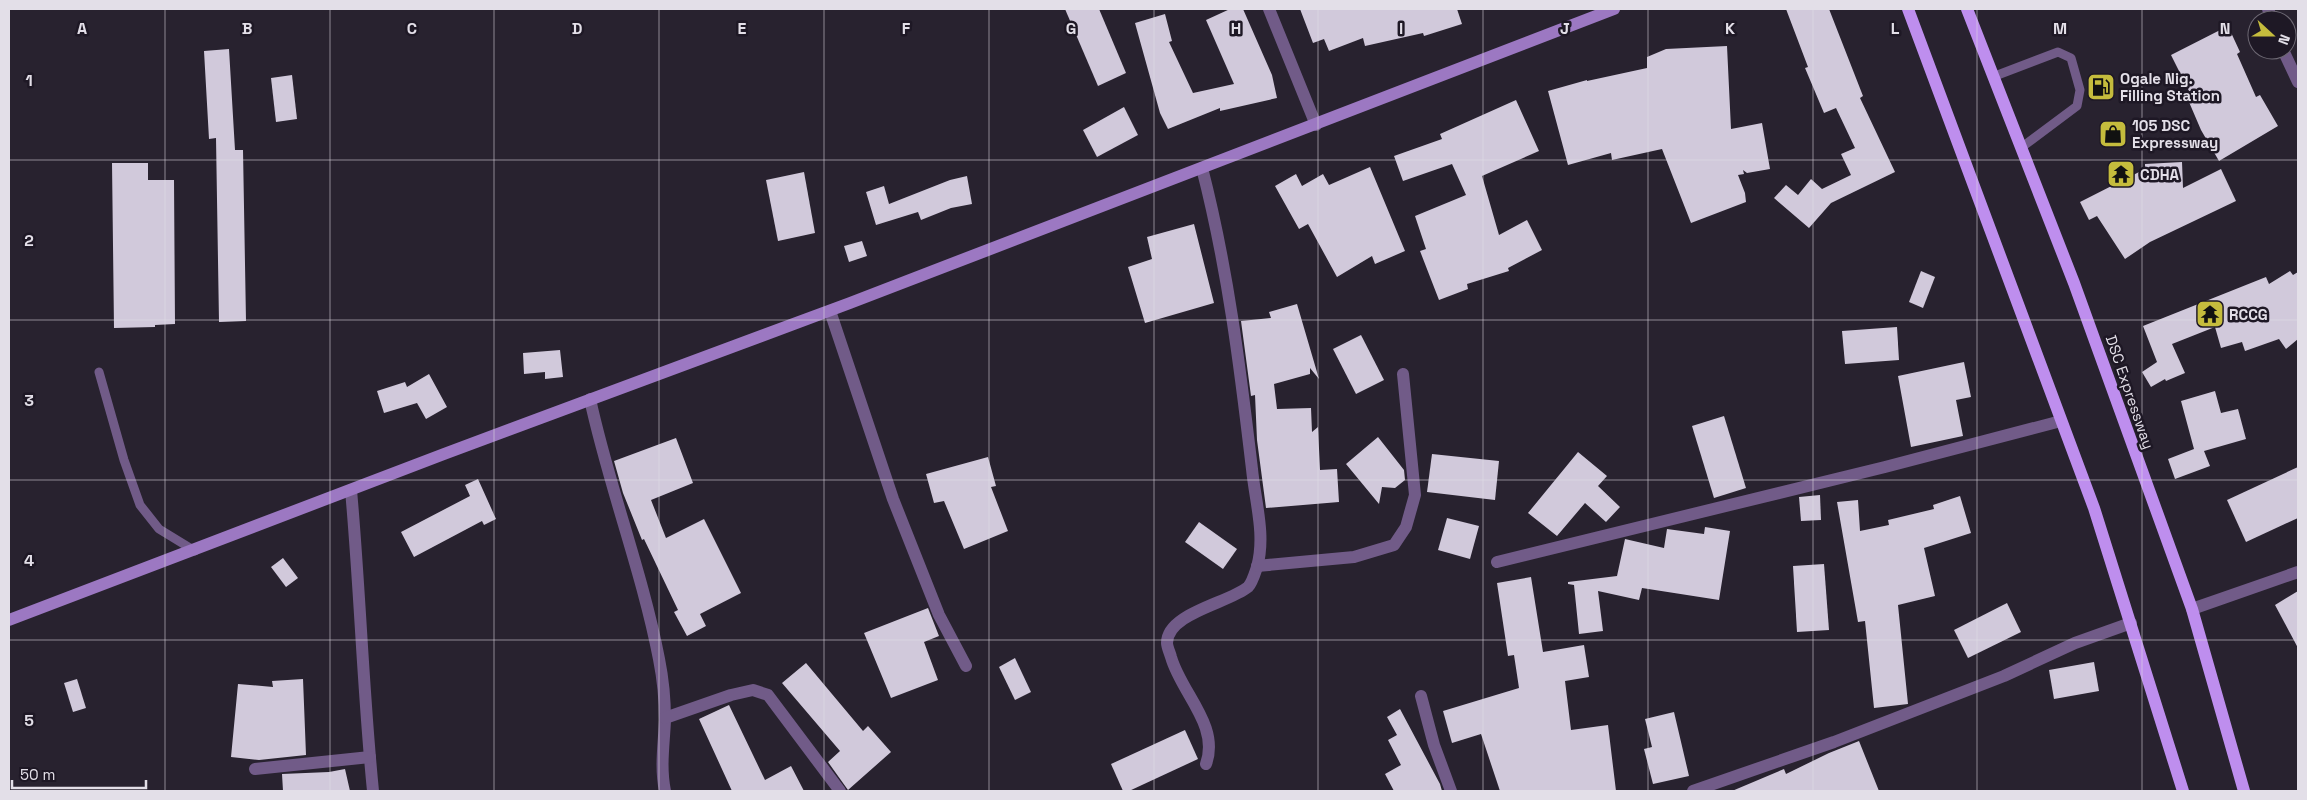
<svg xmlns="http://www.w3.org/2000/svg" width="2307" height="800" font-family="'Space Grotesk',sans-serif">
<rect width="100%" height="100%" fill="#28222f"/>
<g fill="#d1c9db">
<path d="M1065 9H1099L1126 73 1098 86Z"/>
<path d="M1230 9H1243L1272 75 1277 98 1220 111V108L1168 129 1160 113 1135 23 1165 14 1172 41 1169 42 1193 93 1234 84 1206 20Z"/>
<path d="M1300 9H1457L1462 24 1424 36 1423 33 1365 46 1363 38 1329 51 1324 39 1313 43Z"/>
<path d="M1786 9H1829L1863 96 1860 98 1895 172 1831 203 1809 228 1774 198 1786 185 1798 195 1811 179 1822 189 1851 175 1841 154 1855 148 1836 108 1824 113 1805 68 1808 67Z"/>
<path d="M2228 26 2240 52 2237 54 2256 97 2260 95 2278 126 2219 161 2201 130 2186 95 2190 93 2171 55Z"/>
<path d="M1727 46 1731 129 1762 123 1770 169 1747 173 1743 170 1744 174 1738 175 1745 193 1746 202 1691 223 1662 149 1612 160 1611 153 1568 165 1548 91 1587 80V81L1647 68V57L1666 49Z"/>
<path d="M229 49 235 150H243L246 321 219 322 216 138 209 139 204 51Z"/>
<path d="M292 75 297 119 276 122 271 78Z"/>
<path d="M1516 100 1539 151 1482 176 1499 235 1527 220 1542 250 1508 268 1509 271 1467 284 1468 289 1439 300 1420 251 1426 249 1415 216 1466 195 1452 164 1403 181 1394 156 1442 139 1440 134Z"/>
<path d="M1124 107 1138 135 1097 157 1083 130Z"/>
<path d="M2182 162 2183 188 2221 169 2236 201 2150 242 2125 259 2097 216 2089 220 2080 202 2145 169V164Z"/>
<path d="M112 163H148V180H174L175 324 155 325V327L114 328Z"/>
<path d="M1370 167 1405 251 1375 264 1372 256 1337 277 1308 224 1299 229 1275 186 1296 174 1302 186 1323 174 1329 185Z"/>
<path d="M804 172 815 233 778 241 766 180Z"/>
<path d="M967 176 972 204 951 208 921 220 918 212 876 225 866 192 884 186 889 204 950 180Z"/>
<path d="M1194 224 1214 303 1145 323 1128 267 1152 259 1147 237Z"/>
<path d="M862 241 867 256 849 262 844 246Z"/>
<path d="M1921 271 1935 277 1923 308 1909 302Z"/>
<path d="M2290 271 2293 275 2298 272V339L2286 349 2279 339 2245 351 2242 342 2221 348 2215 327 2172 344 2185 373 2166 381 2165 379 2151 387 2142 372 2157 362 2143 326 2266 277 2269 284Z"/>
<path d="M1297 304 1319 379 1310 368V374L1274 384 1277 409 1311 408 1312 432 1318 427 1320 470 1337 469 1339 502 1266 508 1257 440 1255 395 1251 396 1241 321 1271 318 1269 312Z"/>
<path d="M1897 327 1899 360 1845 364 1842 331Z"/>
<path d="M1361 335 1384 380 1356 394 1333 349Z"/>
<path d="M560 350 563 377 545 379V372L524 374 523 353Z"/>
<path d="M1964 362 1971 397 1956 400 1963 436 1911 447 1898 376Z"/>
<path d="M429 374 447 407 426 419 417 403 384 413 377 391 405 382 407 387Z"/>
<path d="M2215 391 2221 413 2238 409 2246 439 2204 451 2210 466 2175 479 2168 459 2194 449 2181 401Z"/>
<path d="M1724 416 1746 488 1714 498 1692 426Z"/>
<path d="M1378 437 1404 470 1405 480 1395 488 1382 487 1379 504 1346 464Z"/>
<path d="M676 438 693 483 651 500 666 538 704 519 741 593 700 614 706 626 687 636 674 612 678 610 644 539 642 540 623 493 614 461Z"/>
<path d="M1578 452 1607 476 1598 486 1620 507 1606 522 1585 503 1557 536 1528 513Z"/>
<path d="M1432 454 1499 461 1495 500 1427 492Z"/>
<path d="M988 457 996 486 991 487 1008 531 964 549 944 501 934 503 926 474Z"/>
<path d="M2298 467V518L2246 542 2227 500Z"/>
<path d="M478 479 496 519 484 525 482 521 414 557 401 532 470 496 465 485Z"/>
<path d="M1820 495 1821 520 1801 521 1799 497Z"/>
<path d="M1960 496 1971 533 1924 548 1935 596 1898 605 1908 704 1874 708 1865 621 1858 622 1837 502 1858 500 1860 531 1889 525 1888 520 1934 509 1933 505Z"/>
<path d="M1447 518 1479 526 1470 559 1438 550Z"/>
<path d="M1199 522 1237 549 1223 569 1185 542Z"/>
<path d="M1705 527 1730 531 1719 600 1642 588 1639 600 1598 591 1603 631 1579 634 1574 585 1568 584V582L1617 576 1625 539 1664 548 1667 529 1704 534Z"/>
<path d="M283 558 298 578 286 587 271 567Z"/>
<path d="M1824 564 1829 630 1797 632 1793 566Z"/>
<path d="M1531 577 1543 652 1584 645 1589 677 1565 681 1571 730 1608 725 1616 791H1500L1481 734 1452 743 1443 711 1519 688 1514 655 1508 656 1497 583Z"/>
<path d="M2298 591V648L2275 605Z"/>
<path d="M2007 603 2021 632 1968 658 1954 630Z"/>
<path d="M928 608 939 636 924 642 938 680 891 698 864 633Z"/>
<path d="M1015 658 1031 692 1015 700 999 667Z"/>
<path d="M2094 662 2099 691 2054 699 2049 670Z"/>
<path d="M806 663 863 731 868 726 891 752 848 790 828 762 840 751 782 683Z"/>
<path d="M77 679 86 708 73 712 64 683Z"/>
<path d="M303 679 306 755 259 760 231 757 238 684 273 687 272 681Z"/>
<path d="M729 705 765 780 791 766 804 791H732L699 719Z"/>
<path d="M1400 709 1440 784 1442 791H1394L1385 774 1401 765 1388 740 1397 735 1387 717Z"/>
<path d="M1674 712 1689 776 1653 784 1644 749 1652 747 1645 719Z"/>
<path d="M1185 730 1198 759 1129 791H1123L1111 764Z"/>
<path d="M1859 741 1879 791H1732L1784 769 1786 774 1829 753Z"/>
<path d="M345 769 350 791H283L282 774 329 772Z"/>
</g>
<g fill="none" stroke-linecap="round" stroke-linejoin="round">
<g stroke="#715b88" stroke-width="9">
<path d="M1995 76 2058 52 2071 58 2080 90 2077 106 2022 147"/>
<path d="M99 372 124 460 140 505 159 529 195 551"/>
</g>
<g stroke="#715b88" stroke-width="12">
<path d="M1269 9 1316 125"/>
<path d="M2268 9 2272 20"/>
<path d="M2283 50 2298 82"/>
<path d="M1202 168C1228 269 1240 367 1252 469 1255 501 1266 535 1257 567 1255 573 1252 583 1248 587 1229 603 1167 613 1167 643 1167 647 1170 653 1171 657 1181 693 1220 725 1206 764"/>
<path d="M830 311 893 499 939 615 966 666"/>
<path d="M590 399C609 487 642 571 659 659 663 679 665 699 665 720 664 744 660 767 665 791"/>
<path d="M351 490C360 590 363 691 373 791"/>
<path d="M1497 562 1885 467 2061 421"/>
<path d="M1257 566 1354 557 1394 545 1406 527 1415 495 1403 374"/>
<path d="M2192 609 2298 572"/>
<path d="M1421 696 1434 745 1451 791"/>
<path d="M665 718 731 695 753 690 768 695 840 791"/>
<path d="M255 769 370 757"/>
<path d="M1693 791 1834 742 2004 676 2075 643 2131 623"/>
</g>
<path stroke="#9c78c2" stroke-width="12" d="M9 620 444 454 850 303 1614 9"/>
<g stroke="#be8eee" stroke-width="12">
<path d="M1908 9 2094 508 2183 791"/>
<path d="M1967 9 2074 283 2192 609 2244 791"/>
</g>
</g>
<path fill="none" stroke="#e3dfe8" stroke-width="1" stroke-opacity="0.55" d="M165 9V791M330 9V791M494 9V791M659 9V791M824 9V791M989 9V791M1154 9V791M1318 9V791M1483 9V791M1648 9V791M1813 9V791M1977 9V791M2142 9V791M9 160H2298M9 320H2298M9 480H2298M9 640H2298"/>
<defs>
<symbol id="fuel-square" viewBox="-11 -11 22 22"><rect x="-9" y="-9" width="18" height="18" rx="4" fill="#c5bc3d" stroke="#1e1825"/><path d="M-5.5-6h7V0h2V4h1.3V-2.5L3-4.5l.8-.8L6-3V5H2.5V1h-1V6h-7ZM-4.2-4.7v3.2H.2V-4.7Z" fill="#111"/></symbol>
<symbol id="shop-square" viewBox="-11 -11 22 22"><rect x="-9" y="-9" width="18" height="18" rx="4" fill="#c5bc3d" stroke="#1e1825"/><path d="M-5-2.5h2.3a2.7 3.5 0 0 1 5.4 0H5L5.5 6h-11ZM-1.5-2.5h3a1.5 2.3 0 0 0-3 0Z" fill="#111"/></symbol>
<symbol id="temple-square" viewBox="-11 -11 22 22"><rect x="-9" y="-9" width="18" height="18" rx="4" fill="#c5bc3d" stroke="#1e1825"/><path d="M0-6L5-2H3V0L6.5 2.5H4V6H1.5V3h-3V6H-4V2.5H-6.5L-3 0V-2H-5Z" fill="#111"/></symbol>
</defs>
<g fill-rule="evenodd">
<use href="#fuel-square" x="2085" y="71" width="32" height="32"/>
<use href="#shop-square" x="2097" y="118" width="32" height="32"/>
<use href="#temple-square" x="2105" y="158" width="32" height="32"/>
<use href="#temple-square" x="2194" y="298" width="32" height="32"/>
</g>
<g text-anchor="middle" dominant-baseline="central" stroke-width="5" stroke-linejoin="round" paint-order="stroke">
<g font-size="15" font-weight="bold" fill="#e3dfe8" stroke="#1e1825" text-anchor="start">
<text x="2120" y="78">Ogale Nig.<tspan x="2120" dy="17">Filling Station</tspan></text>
<text x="2132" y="125">105 DSC<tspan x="2132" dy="17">Expressway</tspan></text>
<text x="2140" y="174">CDHA</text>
<text x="2229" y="314">RCCG</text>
</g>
<g font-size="15" fill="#e3dfe8" stroke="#1e1825">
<text transform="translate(2130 392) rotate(71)">DSC Expressway</text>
</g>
</g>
<g font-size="16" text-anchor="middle" font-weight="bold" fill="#e3dfe8" stroke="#1e1825" stroke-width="5" stroke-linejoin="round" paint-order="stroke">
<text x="82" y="34">A</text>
<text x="247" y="34">B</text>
<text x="412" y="34">C</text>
<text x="577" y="34">D</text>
<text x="742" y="34">E</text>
<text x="906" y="34">F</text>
<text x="1071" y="34">G</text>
<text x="1236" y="34">H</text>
<text x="1401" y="34">I</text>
<text x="1565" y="34">J</text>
<text x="1730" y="34">K</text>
<text x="1895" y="34">L</text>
<text x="2060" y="34">M</text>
<text x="2225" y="34">N</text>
<text x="29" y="86">1</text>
<text x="29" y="246">2</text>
<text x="29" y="406">3</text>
<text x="29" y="566">4</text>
<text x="29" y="726">5</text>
</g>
<rect width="2307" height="800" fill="none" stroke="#e3dfe8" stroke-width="20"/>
<g transform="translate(2272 35) rotate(111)"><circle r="24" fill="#1e1825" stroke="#6d6873"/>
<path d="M0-4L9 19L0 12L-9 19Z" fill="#c5bc3d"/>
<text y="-8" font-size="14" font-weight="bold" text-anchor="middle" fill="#e3dfe8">N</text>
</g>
<path d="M12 780v8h134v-8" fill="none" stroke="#e3dfe8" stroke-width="2.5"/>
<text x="20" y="780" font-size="15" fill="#e3dfe8" stroke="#1e1825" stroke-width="4" paint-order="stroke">50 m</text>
</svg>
